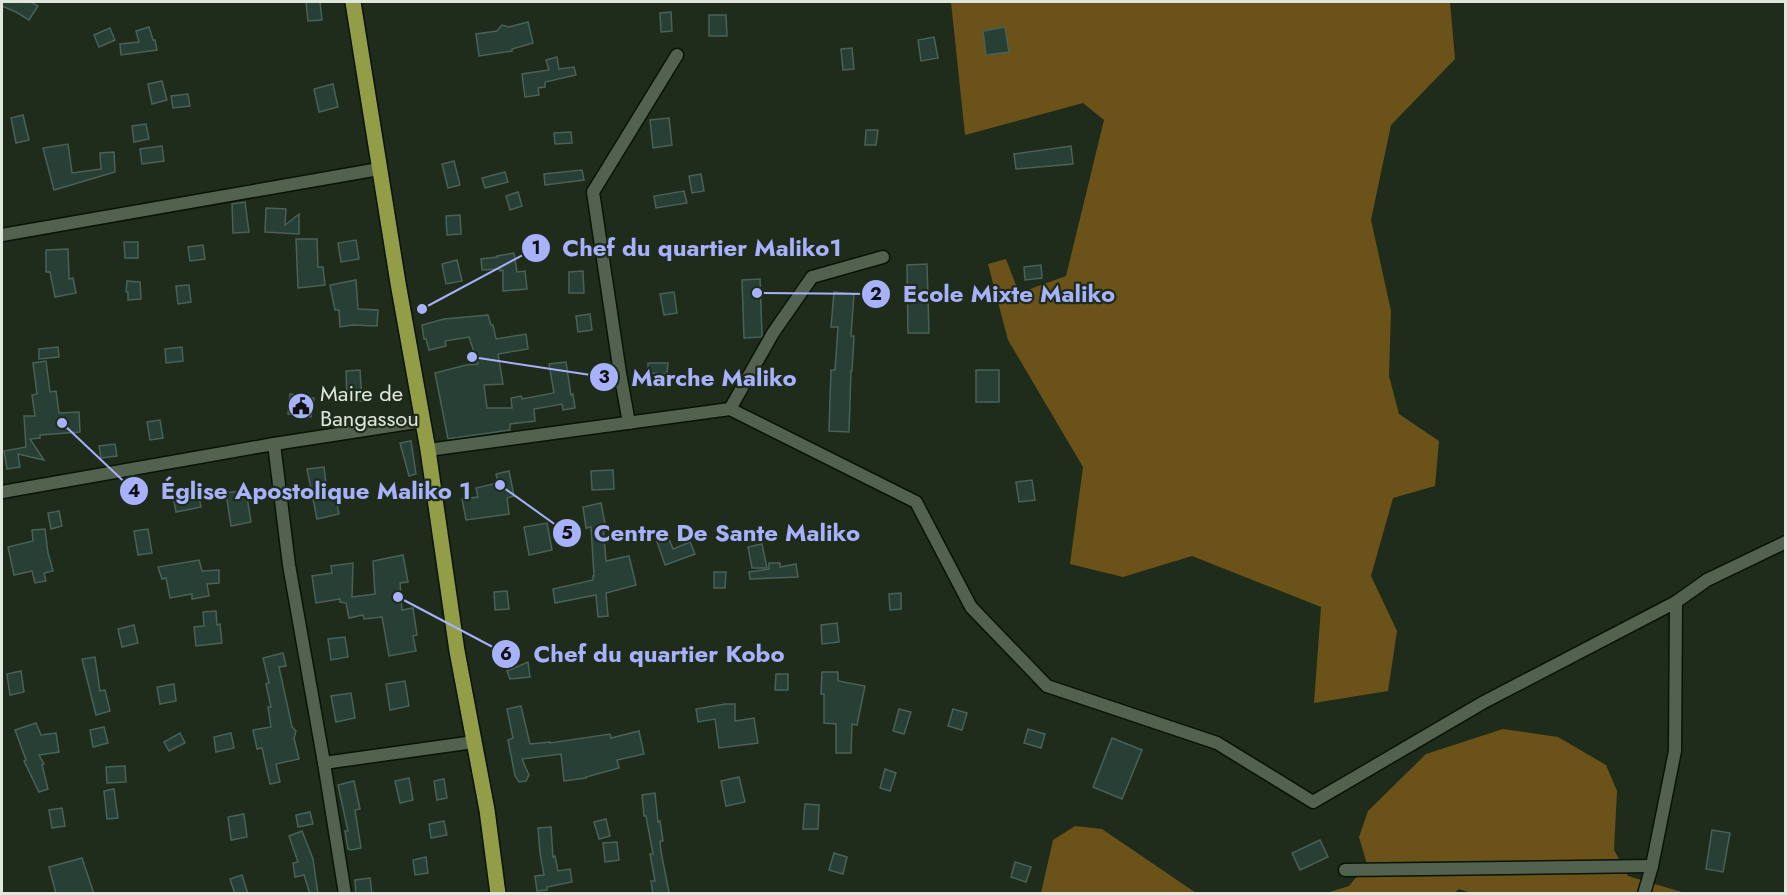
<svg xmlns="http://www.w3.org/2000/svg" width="1787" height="895" font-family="Jost,sans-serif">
<rect width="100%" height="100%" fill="#1f2c1c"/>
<g fill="#6b5218">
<path d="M951 2H1450L1455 59 1391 125 1371 220 1391 311 1389 376 1399 414 1439 441 1435 486 1393 498 1371 576 1397 631 1388 691 1314 703 1321 607 1192 556 1123 577 1070 564 1083 467 1008 340 988 264 1006 259 1019 293 1066 276 1104 120 1083 103 965 135Z"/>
<path d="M1503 729 1558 737 1606 765 1617 791 1614 850 1628 876 1685 893 1474 894 1459 889 1453 894H1323L1349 886 1367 864 1359 837 1368 811 1426 754Z"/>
<path d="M1075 826 1102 829 1196 893H1041L1053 840Z"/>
</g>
<g fill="#283f35" stroke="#496157" stroke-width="1.5">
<path d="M2 2H31L38 6 29 20 16 12 2 6Z"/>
<path d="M306 2H320L322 20 308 21Z"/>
<path d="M671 12 672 31 661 32 660 13Z"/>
<path d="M709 15H726L727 36H709Z"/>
<path d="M528 22 533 43 512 49V51L479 56 476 34 497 31 502 25 509 27Z"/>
<path d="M149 27 153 40H155L157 50 121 55 120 44 139 42 136 31Z"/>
<path d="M1005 27 1009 52 986 55 983 31Z"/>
<path d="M110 28 115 40 99 47 94 35Z"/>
<path d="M934 37 938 58 921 61 918 40Z"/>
<path d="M852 48 854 69 843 70 841 49Z"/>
<path d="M557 57 559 69 574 67 576 75 545 82V87L538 88 539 95 525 97 522 74 549 70 546 60Z"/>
<path d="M162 81 167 100 152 104 148 84Z"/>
<path d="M333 84 338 107 319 112 314 89Z"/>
<path d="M188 94 190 106 173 108 171 96Z"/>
<path d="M23 115 29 140 16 143 11 118Z"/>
<path d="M669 118 672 145 653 148 650 120Z"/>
<path d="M146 124 149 139 134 142 132 126Z"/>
<path d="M866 130H878L876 145H865Z"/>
<path d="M571 132 572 143 555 144 554 133Z"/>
<path d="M68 144 72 173 101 169 100 153 114 152 115 172 54 190 43 148Z"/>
<path d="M162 146 164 161 142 164 140 149Z"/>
<path d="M1071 146 1073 164 1016 169 1014 154Z"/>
<path d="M454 161 460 185 448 188 442 164Z"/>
<path d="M582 170 584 180 545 185 544 174Z"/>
<path d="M505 172 508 182 485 188 482 178Z"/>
<path d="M701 174 704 191 692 193 689 176Z"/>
<path d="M684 191 687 203 656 208 654 196Z"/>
<path d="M518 192 522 206 510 210 506 196Z"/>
<path d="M245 202 249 232 233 233 232 204Z"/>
<path d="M266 208 286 209 285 225 299 214V234L265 232Z"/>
<path d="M460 215 461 234 447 235 446 216Z"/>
<path d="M296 239H317L318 267H323L325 285 298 288Z"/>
<path d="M356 240 359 259 341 262 338 243Z"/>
<path d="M124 242H138V258H125Z"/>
<path d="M203 245 205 259 190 261 188 247Z"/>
<path d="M68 249 69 279 73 278 76 293 55 297 50 272H46V250Z"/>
<path d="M514 253 517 272 525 271 527 289 503 291V270L500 271V269L482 270 481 259 498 257 497 256Z"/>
<path d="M457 260 462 281 446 284 442 264Z"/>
<path d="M927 264 929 333H908L907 265Z"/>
<path d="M1041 265 1042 278 1025 280 1024 267Z"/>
<path d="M583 271 584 293H569V272Z"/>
<path d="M760 279 762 335 761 337 744 338 742 280Z"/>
<path d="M356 280 358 309 378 310 377 326 353 325 340 327 339 310H335L330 285Z"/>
<path d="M127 281 140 282 141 299 128 300V292H126Z"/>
<path d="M189 285 191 302 178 304 176 286Z"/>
<path d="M674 292 677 313 664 315 660 294Z"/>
<path d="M834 292 854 294 851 336H854L852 371H851L849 432 829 431 831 370H835L838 327H831Z"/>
<path d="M590 314 592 330 578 332 576 316Z"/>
<path d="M488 315 491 325H493L496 339 526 334 528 349 498 354 503 384 484 385 487 408H512L511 398 521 396 522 399 554 393 549 364 566 362 571 395 573 394 575 408 563 410 562 404 534 409 535 421 510 424V430L448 439 435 373 466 365 478 364 469 337 445 341 446 346 429 350 426 339H424L422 325 444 319Z"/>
<path d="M58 347 59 357 39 359V349Z"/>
<path d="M182 347 183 361 166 363 165 349Z"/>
<path d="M46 361 50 392 56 391 59 413 79 412 80 432 40 435V438L30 439 44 460 18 454 20 467 7 469 4 451 26 447 24 416H35L32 395 37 394 33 363Z"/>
<path d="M648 363H668L667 374 648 373Z"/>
<path d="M360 370 362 401 347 402 346 371Z"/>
<rect x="976" y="370" width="23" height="32"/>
<path d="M290 394 314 398 311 417 288 414Z"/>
<path d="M160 420 163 438 150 440 147 422Z"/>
<path d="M411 441 416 474 409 476 400 443Z"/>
<path d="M115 444 117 456 101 458 99 446Z"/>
<path d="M324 467 327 492 334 491 339 514 317 519 307 469Z"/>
<path d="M613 470 614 489 592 490 591 471Z"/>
<path d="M509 471 514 496 507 498 509 514 466 520 462 499 478 497 476 488 498 483 496 474Z"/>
<path d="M1032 480 1035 500 1019 502 1016 482Z"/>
<path d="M197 487 201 507 176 512 172 491Z"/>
<path d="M246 490 251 522 231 526 226 493Z"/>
<path d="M601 503 605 524 603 525 606 561 629 556 636 585 606 593 608 616 598 617 596 595 555 603 553 589 593 580V576H594L591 527 586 528 583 507Z"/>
<path d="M59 511 62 526 51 529 48 513Z"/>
<path d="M547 523 552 550 529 555 524 527Z"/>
<path d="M45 529 48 553 53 571 44 573 46 581 35 583 32 571 14 575 8 547 33 541 32 530Z"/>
<path d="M148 529 152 553 138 555 134 531Z"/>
<path d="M665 529 673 549 690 542 695 554 665 565 654 533Z"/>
<path d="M762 544 767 568H752L748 547Z"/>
<path d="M403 555 408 582 400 583 402 610 413 608 417 635 413 636 416 651 389 656 382 617 364 619 363 615 349 618 346 603 340 602V599L316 603 312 576 332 573 331 566 353 563 352 597 375 594 373 561Z"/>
<path d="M199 560 202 571 219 570V583L207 584 209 596 192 599V594L170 598 166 578 162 579 158 567Z"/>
<path d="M769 563H780V567L796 564 798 577 750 579 749 572 769 569Z"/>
<path d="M714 572H726L725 588H714Z"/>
<path d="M507 591 509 609 495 610 494 592Z"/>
<path d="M901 593V609L890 610 889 594Z"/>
<path d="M216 611 217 625 220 624 222 643 196 646 194 627 204 626 203 612Z"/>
<path d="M837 623 839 642 822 644 821 625Z"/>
<path d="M134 625 138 643 122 647 118 629Z"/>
<path d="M345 637 348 657 331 660 328 639Z"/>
<path d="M283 653 286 666 279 667 292 727 296 731 294 738 299 759 276 764 280 782 270 784 262 748 257 749 253 730 271 727 268 707H271L266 684 269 683 263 658Z"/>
<path d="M95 657 100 691 105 690 110 711 96 715 82 659Z"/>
<path d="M528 662 530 677 510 679 507 671Z"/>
<path d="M21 671 24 692 10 695 7 674Z"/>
<path d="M822 672H838V681L865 686 857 725 852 724 851 753H836V724L824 723V694H821Z"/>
<path d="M776 674H788V690H775Z"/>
<path d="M405 681 409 706 390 710 386 684Z"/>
<path d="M174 684 176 701 160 704 157 687Z"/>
<path d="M351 693 355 718 336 722 331 696Z"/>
<path d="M725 704H735V721L754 718 758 743 719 748 715 719 698 722 696 709Z"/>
<path d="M521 706 530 744 550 742V743L610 734 611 738 639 731 644 754 617 760 619 768 586 777V778L564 781 561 754 522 759 529 775 526 781 519 782 515 776 508 740 513 738 507 709Z"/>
<path d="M899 709 911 712 904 734 893 731Z"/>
<path d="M953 709 967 713 962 730 948 726Z"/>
<path d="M36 723 41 735 56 733 59 752 39 755 44 764 42 765 48 789 39 792 24 761 26 760 15 730Z"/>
<path d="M104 727 108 743 93 747 90 730Z"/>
<path d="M1028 729 1045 734 1041 748 1024 743Z"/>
<path d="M180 733 185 743 169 751 164 742Z"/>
<path d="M231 733 234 748 216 752 214 737Z"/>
<path d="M1112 738 1142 750 1122 799 1093 787Z"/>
<path d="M125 766 126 782 107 783 106 767Z"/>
<path d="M885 769 896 773 890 791 880 788Z"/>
<path d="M739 777 745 802 726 806 721 781Z"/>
<path d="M409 778 413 800 400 803 395 781Z"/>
<path d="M444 779 447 798 437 800 434 781Z"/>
<path d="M354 781 360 809 355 810 361 848 351 850 348 849 345 831H348L338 785Z"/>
<path d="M114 789 118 818 107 819 104 791Z"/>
<path d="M655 793 658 822 660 821 663 841H660L661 852 669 892 660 894H653L651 881H655L650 854H653L646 816H644L642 795Z"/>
<path d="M805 804 819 805 818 829H803Z"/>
<path d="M62 808 65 826 52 828 49 810Z"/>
<path d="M310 812 313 824 298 827 296 815Z"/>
<path d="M244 814 247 837 231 840 228 817Z"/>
<path d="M606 819 610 836 599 839 594 822Z"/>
<path d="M444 821 447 835 431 838 429 824Z"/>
<path d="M551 827 553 857 555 856 558 871 570 869 572 882 547 887V890L537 891 535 876 544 875 540 853 538 828Z"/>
<path d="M1712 830 1730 833 1723 872 1706 869Z"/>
<path d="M302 831 313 859 318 894H310L304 875 295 877 293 863 298 862 289 836Z"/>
<path d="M1320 840 1328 857 1300 870 1292 853Z"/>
<path d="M617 842 619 860 605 862 603 843Z"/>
<path d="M834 853 847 857 843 874 829 870Z"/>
<path d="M426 857 428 873 415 875 413 860Z"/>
<path d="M82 858 94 894H56L49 867Z"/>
<path d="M1015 862 1031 867 1026 882 1011 877Z"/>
<path d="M242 875 248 894H235L230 879Z"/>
<path d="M370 878 372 894H356L355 880Z"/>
</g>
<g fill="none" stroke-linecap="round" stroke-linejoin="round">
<defs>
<g id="street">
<path d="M2 235 379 169"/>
<path d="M730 409 773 333 812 277 883 257"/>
<path d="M629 423 620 373 593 192 677 55"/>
<path d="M274 444 289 565 324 763 345 894"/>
<path d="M428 450 730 409 916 502 971 607 1047 686 1217 743 1313 802 1484 702 1676 602 1707 580 1786 542"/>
<path d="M2 492 274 444 423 421"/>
<path d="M324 763 474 742"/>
<path d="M1345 870 1652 866"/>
<path d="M1644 894 1652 866 1675 751 1676 602"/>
</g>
<path id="primary" d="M353 2 398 283 428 450 457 651 487 810 498 894"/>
</defs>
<use href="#street" stroke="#081406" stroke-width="15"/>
<use href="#primary" stroke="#081406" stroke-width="18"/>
<use href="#street" stroke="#53614f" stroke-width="12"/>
<use href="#primary" stroke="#939c47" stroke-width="15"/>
</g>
<defs>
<symbol id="civic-disc" viewBox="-11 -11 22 22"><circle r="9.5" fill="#a7b1fc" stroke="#1f2c1c"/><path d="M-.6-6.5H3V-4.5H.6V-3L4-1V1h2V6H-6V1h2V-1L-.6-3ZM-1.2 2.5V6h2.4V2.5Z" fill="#111"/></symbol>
</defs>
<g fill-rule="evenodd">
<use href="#civic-disc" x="286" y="391" width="30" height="30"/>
</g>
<g text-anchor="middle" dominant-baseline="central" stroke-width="4.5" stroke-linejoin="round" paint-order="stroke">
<g font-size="22" fill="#dfe7dd" stroke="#1f2c1c" text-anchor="start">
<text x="320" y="393">Maire de<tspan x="320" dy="25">Bangassou</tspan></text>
</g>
</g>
<path fill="none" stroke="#a7b1fc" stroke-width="2" d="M422 309L536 248M757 293L876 294M472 357L604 377M62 423L134 491M500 485L567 533M398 597L506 654"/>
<g fill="#a7b1fc" stroke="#1f2c1c" stroke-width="2">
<circle cx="422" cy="309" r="6"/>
<circle cx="757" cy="293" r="6"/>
<circle cx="472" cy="357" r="6"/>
<circle cx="62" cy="423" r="6"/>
<circle cx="500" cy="485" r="6"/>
<circle cx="398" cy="597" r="6"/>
<circle cx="536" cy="248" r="15"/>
<circle cx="876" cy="294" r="15"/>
<circle cx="604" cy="377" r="15"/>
<circle cx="134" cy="491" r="15"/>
<circle cx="567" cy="533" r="15"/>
<circle cx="506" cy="654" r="15"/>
</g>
<g font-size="18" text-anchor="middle" font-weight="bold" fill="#111">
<text x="536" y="254">1</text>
<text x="876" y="300">2</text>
<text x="604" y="383">3</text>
<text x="134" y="497">4</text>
<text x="567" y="539">5</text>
<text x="506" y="660">6</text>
</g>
<g font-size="24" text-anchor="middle" font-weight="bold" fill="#a7b1fc" stroke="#1f2c1c" stroke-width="4.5" stroke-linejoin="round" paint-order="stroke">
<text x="702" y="256">Chef du quartier Maliko1</text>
<text x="1009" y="302">Ecole Mixte Maliko</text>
<text x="714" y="386">Marche Maliko</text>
<text x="316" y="499">Église Apostolique Maliko 1</text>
<text x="727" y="541">Centre De Sante Maliko</text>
<text x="659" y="662">Chef du quartier Kobo</text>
</g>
<rect width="1787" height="895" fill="none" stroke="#dfe7dd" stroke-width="6"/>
</svg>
